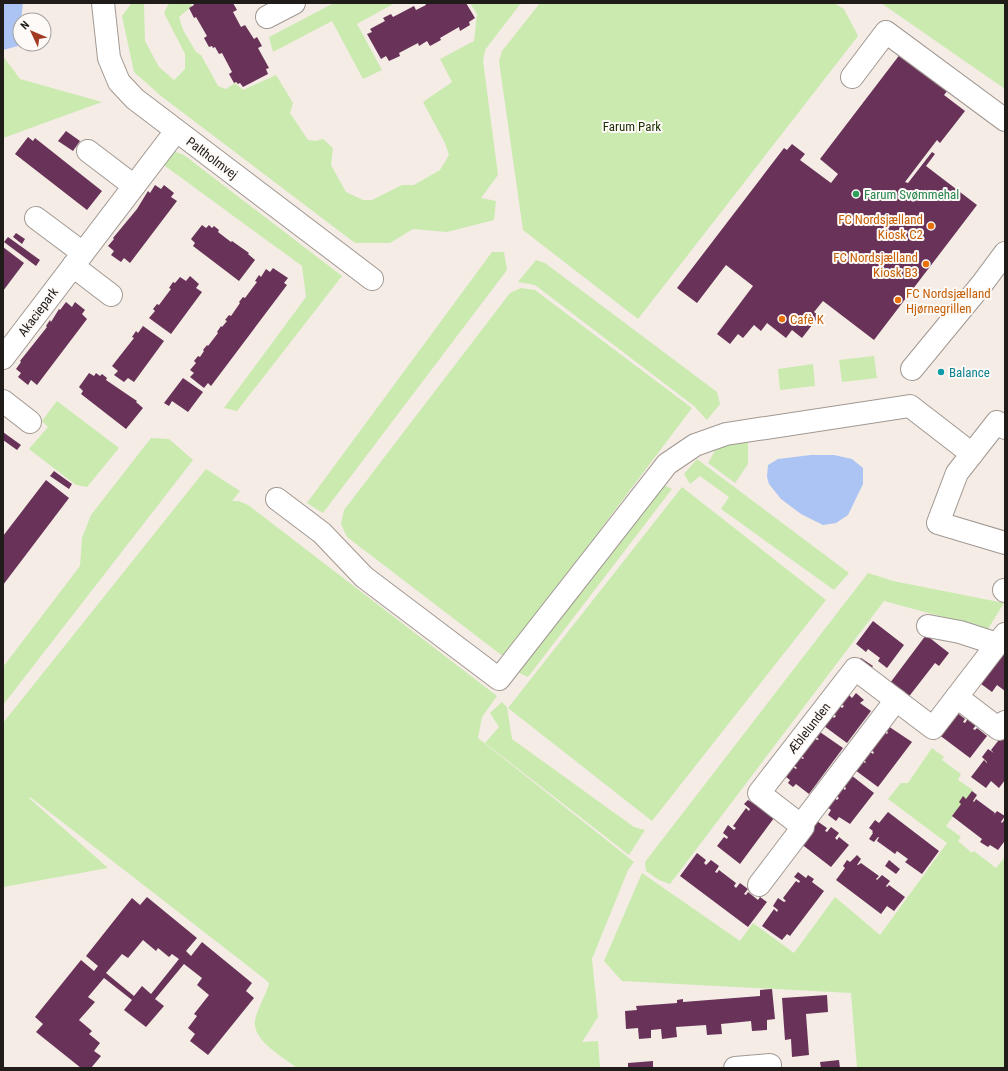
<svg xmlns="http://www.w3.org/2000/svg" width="1008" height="1071" font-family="'Roboto Condensed',sans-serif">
<rect width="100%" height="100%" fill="#f5ece5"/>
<g fill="#caeab0">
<path d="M169 3H190L192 6 179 17 183 30 196 52 201 55 218 86 226 89 235 83 243 90 276 75 293 103 290 113 308 140 316 141 323 139 333 148 331 165 346 192 363 200H372L402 185H414L440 170 449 155 445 143 423 102 452 82 440 59 474 41 477 14 470 3H521L485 50 483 61 498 175 481 198 496 201 494 220 447 232 413 229 390 243H355L161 96 134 72 122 16 131 4H144L145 41 159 67 174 80 185 69V54L164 13Z"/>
<path d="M334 3H395L357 24 382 70 363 79 332 21 273 52 269 37Z"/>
<path d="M540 3H834L844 9 858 36 638 319 523 230 499 61 502 51Z"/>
<path d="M881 3H1005V89Z"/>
<path d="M3 56 20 79 102 102 3 138Z"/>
<path d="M173 151 184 155 342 276 237 411 224 408 306 297 302 266 161 163Z"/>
<path d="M492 252H504L507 270 323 513 307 503Z"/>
<path d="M536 260 545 263 717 392 720 404 707 420 694 406 535 285 518 282Z"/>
<path d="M521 288 535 290 692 408 504 657 347 537 341 524 344 510 510 293Z"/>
<path d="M874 356 877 378 842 382 839 360Z"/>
<path d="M813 364 815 386 780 390 778 369Z"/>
<path d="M57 401 119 448 87 487 76 485 29 449 48 427 42 421Z"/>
<path d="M748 437V464L735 483 708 463 720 442Z"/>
<path d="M151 438 169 439 193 460 3 705V667L80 566 82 538 91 515Z"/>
<path d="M697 459 849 573 834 590 721 509 729 497 700 476 690 484 684 474Z"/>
<path d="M206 469 240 491 232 501H239L248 505 497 696 482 717 478 738 634 862 628 870 592 959 598 1017 582 1042 598 1041 600 1068H297C284 1058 252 1040 255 1021 256 1012 265 996 268 987L269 983 266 980 30 797 29 798 108 868 3 887V723Z"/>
<path d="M662 484 672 489 528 677 519 673Z"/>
<path d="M682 487 826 600 652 821 508 708Z"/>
<path d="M868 573 893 581 1004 603 988 629 884 601 670 884 659 880 646 871 645 862Z"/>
<path d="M502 702 507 707 512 739 634 827 645 830 629 855 485 743 499 727 490 713Z"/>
<path d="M932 748 944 757 942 760 961 774 958 780 973 790 946 826 961 837 958 841 972 853 974 851 996 868 1005 857V1068H857L851 993 622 981 604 961 642 873 740 941 753 923 794 953 835 897 880 935 947 843 888 799 901 783H908Z"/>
</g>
<g fill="#abc4f4">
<path d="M3 3H23L18 46 3 50Z"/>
<path d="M811 455H834L852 459 863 468V484L848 515 836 523 823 525 801 514 781 499 769 484 767 477 768 465 778 459Z"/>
</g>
<g fill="#693359" fill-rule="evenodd">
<path d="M193 3H233L237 10 233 12 241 27 245 25 254 39 257 37 262 46 258 48 269 68 266 69 268 74 243 87 240 83 238 84 236 82 234 83 229 74 232 72 222 53 219 54 215 47 213 48 212 46 209 47 204 38 207 36 196 17 194 18 189 8 194 5Z"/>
<path d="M425 3H466L475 18 469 22 470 25 460 31 459 27 440 38 441 40 430 46 427 41 419 46 418 43 399 53 400 56 389 61 386 56 381 59 367 34 372 32 370 29 385 21 383 18 391 14 393 17 414 6 416 10 426 5Z"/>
<path d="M901 53 948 90 944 95 965 111 940 143 937 140 905 182 908 183 932 152 935 154 926 166 977 205 874 340 823 301 814 312 819 316 802 338 792 330 786 338 767 323 761 331 754 325 743 338 738 334 730 344 717 334 753 286 726 265 697 303 677 288 784 148 787 150 792 144 805 154 800 160 831 183 838 174 820 159Z"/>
<path d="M66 131 80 141 73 151 58 141Z"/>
<path d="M28 137 33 141 35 138 102 191 87 210 15 154Z"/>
<path d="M155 185 161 189 164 185 174 193 171 197 177 201 130 263 124 258 121 262 111 255 114 251 108 246 114 239 113 238 137 209 148 191 150 193Z"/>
<path d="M202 225 206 228 209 225 212 228 214 226 219 230 218 232 231 242 232 241 249 253 248 254 255 260 239 281 193 246 195 243 191 239Z"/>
<path d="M16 233 25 239 22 244 13 237Z"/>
<path d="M8 237 40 260 36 266 4 242Z"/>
<path d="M3 247 24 263 3 291Z"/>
<path d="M273 268 288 278 284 283 287 285 211 386 208 383 204 388 190 377 194 373 190 370 196 363 194 361 198 356 200 357 204 351 203 350 207 345 208 346 218 333 217 332 221 326 222 327 227 321 225 320 229 315 231 316 240 303 239 302 243 297 245 298 257 282 255 281 259 275 261 277 266 269 270 272Z"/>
<path d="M190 276 199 284 196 288 202 292 171 334 149 318 155 311 153 309 157 304 159 305 171 289 169 288 173 282 175 283 180 277 186 281Z"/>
<path d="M66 302 72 307 75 302 85 310 82 314 87 319 37 385 31 380 28 385 18 377 21 373 16 369 21 362 20 361 47 327 46 326 50 320 51 322 59 309 60 310Z"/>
<path d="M143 326 164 341 134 382 128 378 124 382 114 375 118 371 112 366 134 338 132 337 136 331 138 333Z"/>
<path d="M89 373 94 376 96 373 100 376 102 374 107 378 106 380 131 397 137 401 136 402 143 408 126 429 81 394 83 391 79 387Z"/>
<path d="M183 378 203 392 188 412 172 401 169 406 164 403Z"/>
<path d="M3 432 21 445 17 450 3 440Z"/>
<path d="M54 471 72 484 69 489 50 476Z"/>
<path d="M46 480 69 498 3 585V536Z"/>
<path d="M873 621 904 645 887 668 878 661 880 658 868 649 866 652 856 644Z"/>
<path d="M926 635 949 653 939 666 935 663 907 699 890 683Z"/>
<path d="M1005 644V691L997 685 992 692 977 681Z"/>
<path d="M861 658 873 666 869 671 857 663Z"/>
<path d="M856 693 864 700 860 703 871 711 847 743 824 726 832 716 834 718 836 716 831 712 837 704 842 708 844 706 841 704 848 694 852 698Z"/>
<path d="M955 711 965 719 963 722 965 723 969 717 977 724 973 729 975 730 977 728 987 736 970 758 938 734Z"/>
<path d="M885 724 912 742 878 787 855 770 862 760 865 763 866 762 860 757 866 749 873 754 874 752 870 750 884 732 887 734 888 732 882 728Z"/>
<path d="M817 730 843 748 809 794 796 784 793 787 788 783 790 780 786 777 793 767 796 769 797 768 791 763 797 755 803 759 804 758 801 756 814 738 817 740 819 739 813 735Z"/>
<path d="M1005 732V780L999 788 991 781 986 788 971 777 984 760 987 763V762L982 757 988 749 994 753 991 750Z"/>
<path d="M851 775 874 793 850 824 839 817 836 821 828 815 831 810 827 807 834 798 837 800 839 798 833 793 839 785 845 790 846 788 843 785Z"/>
<path d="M972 791 977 795 973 801 974 802 976 799 995 813 993 816 997 811 1005 816 1001 822 1002 823 1005 819V843L1004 842 998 850 990 845 988 847 980 842 982 839 952 816 961 804 959 802 963 796 966 799Z"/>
<path d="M748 800 756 805 758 802 766 808 764 811 774 818 740 864 717 846 724 837 727 839 728 837 723 833 728 825 734 830 736 828 733 826 746 808 749 811 750 809 744 804Z"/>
<path d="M888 812 939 851 922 874 905 862 908 859 897 851 895 854 877 841 879 837H878L874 842 869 839 873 833 872 832 873 831 869 828 875 820 879 823Z"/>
<path d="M817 821 827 828 825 831 827 832 831 827 839 833 835 838 837 840 839 837 849 845 831 867 800 843Z"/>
<path d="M697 853 706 860 704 863 706 865 711 860 719 866 715 872 717 873 719 870 736 883 734 886 736 888 740 883 748 889 744 894 746 895 748 892 758 900 760 897 767 902 748 927 680 876Z"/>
<path d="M857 855 861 859 857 865H858L861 863 879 876 876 879 877 880 882 875 890 881 886 886 887 887 889 885 905 897 894 911 887 906 881 914 836 880 845 868 843 866 847 860 850 862Z"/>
<path d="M889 860 900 869 896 874 885 866Z"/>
<path d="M798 872 806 878 808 875 814 879 812 882 824 891 790 936 787 934 782 940 762 926 774 909 777 912 778 910 773 906 778 898 784 902 786 901 783 898 796 881 799 883 800 881 794 877Z"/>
<path d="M147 897 197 938 186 951 191 956 202 942 252 983 246 991 254 998 208 1055 190 1041 195 1034 188 1028 197 1016 194 1014 209 995 197 985 202 978 184 964 155 999 164 1006 146 1027 124 1010 132 1000 104 978 88 997 95 1002 79 1020 92 1031 89 1034 100 1043 94 1051 101 1056 91 1068H81L36 1032 43 1024 35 1017 81 960 94 971 98 966 86 956 132 898 140 905ZM143 940 156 951 158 948 169 957 172 954 179 959 151 994 142 986 134 996 106 973 122 954 128 958Z"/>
<path d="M772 989 775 1019 767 1020V1030L752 1031 751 1021 721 1024 722 1034 707 1035 706 1025 676 1027 677 1037 662 1039 661 1029 651 1030V1038L639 1039 638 1028 626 1029 625 1011 637 1010 636 1006 677 1003V1000L683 999V1002L760 996V990Z"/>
<path d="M827 995 828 1012 806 1014 809 1055 792 1057 791 1039 785 1040 782 998Z"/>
<path d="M839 1060 840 1068H821L820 1062Z"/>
<path d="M653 1061V1068H628V1063Z"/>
</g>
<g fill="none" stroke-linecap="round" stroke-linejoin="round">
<defs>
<g id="minor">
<path d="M103 3 109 58 119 82 135 99 372 279"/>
<path d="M267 17 294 3"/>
<path d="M852 77 886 32 1005 120"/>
<path d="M88 151 134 186"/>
<path d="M36 218 83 253"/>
<path d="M73 266 111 295"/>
<path d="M3 358 176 131"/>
<path d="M912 369 982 284 1005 253"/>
<path d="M3 401 30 422"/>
<path d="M1005 428 997 422 957 473 938 523 1005 543"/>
<path d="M277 499 322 533 364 577 499 679 667 464 695 445 726 434 910 406 972 454"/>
<path d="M1004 590 1005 591"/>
<path d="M928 626 960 632 997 644"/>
<path d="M957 697 999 729 1005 722"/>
<path d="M801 825 896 700"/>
<path d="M759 885 803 827 759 793 855 669 933 728 1005 634"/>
<path d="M735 1068 770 1065"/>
</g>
</defs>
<use href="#minor" stroke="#a19892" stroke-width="24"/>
<use href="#minor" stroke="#fff" stroke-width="22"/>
</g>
<circle fill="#2e9e5b" stroke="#fefaf7" stroke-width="1.5" cx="856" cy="194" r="4"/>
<g fill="#e8710a" stroke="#fefaf7" stroke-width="1.5">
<circle cx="931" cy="226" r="4"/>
<circle cx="926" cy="264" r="4"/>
<circle cx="898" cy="300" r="4"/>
<circle cx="782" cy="319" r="4"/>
</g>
<circle fill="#0f9aa8" stroke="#fefaf7" stroke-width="1.5" cx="941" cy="372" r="4"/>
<g text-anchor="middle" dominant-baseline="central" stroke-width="4" stroke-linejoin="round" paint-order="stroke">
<g font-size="13" fill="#1c3003" stroke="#fefaf7">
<text x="632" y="126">Farum Park</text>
</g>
<g font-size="13" fill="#1f1c1a" stroke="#fefaf7">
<text transform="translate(212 158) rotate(37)">Paltholmvej</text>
<text transform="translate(38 312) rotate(-53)">Akaciepark</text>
<text transform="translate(809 728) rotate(-52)">Æblelunden</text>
</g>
<g font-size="13" fill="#27864d" stroke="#fefaf7" text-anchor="start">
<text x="864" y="194">Farum Svømmehal</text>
</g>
<g font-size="13" fill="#c56008" stroke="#fefaf7" text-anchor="end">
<text x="923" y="219">FC Nordsjælland<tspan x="923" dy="15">Kiosk C2</tspan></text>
<text x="918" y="257">FC Nordsjælland<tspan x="918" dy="15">Kiosk B3</tspan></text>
<text x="906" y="293" text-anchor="start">FC Nordsjælland<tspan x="906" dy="15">Hjørnegrillen</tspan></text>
<text x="790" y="319" text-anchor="start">Cafè K</text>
</g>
<g font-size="13" fill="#0d838f" stroke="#fefaf7" text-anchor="start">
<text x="949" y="372">Balance</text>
</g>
</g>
<rect width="1008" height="1071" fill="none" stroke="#1f1c1a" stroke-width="8"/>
<g transform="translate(32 32) rotate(314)"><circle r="19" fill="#fefaf7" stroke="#a5a19f"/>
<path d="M0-3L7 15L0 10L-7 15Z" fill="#a23922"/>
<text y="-6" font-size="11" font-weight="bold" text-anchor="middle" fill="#1f1c1a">N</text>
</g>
</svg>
